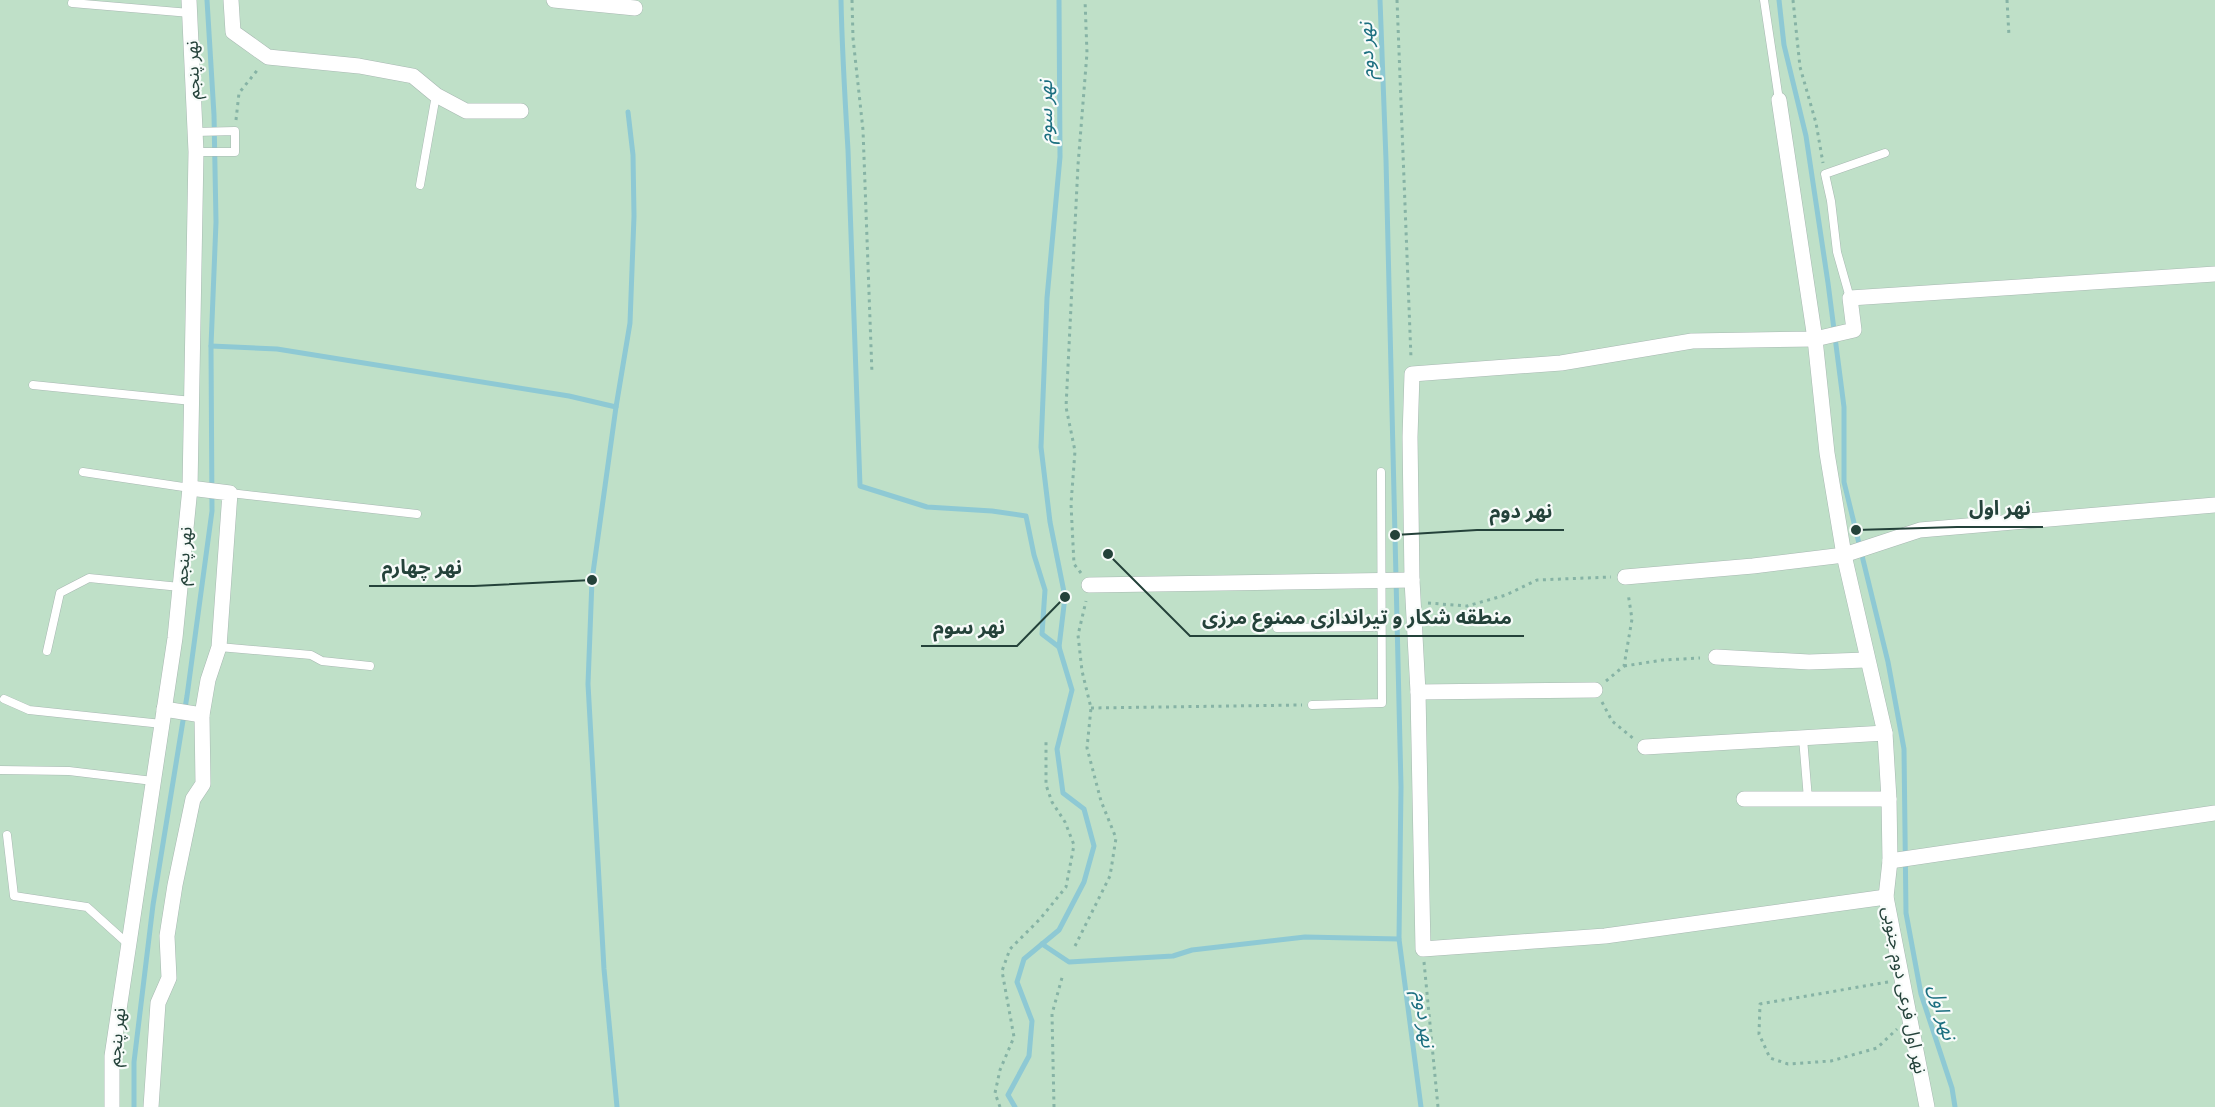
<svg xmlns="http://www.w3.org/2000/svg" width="2215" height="1107" font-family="Raleway,'Noto Sans Arabic',sans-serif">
<rect width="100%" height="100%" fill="#e6efeb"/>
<rect fill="#bfe0c8" x="0" y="0" width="2215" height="1107"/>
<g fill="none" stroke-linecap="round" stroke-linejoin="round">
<g stroke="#8ec9d4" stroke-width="5">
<path d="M841 0C842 50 845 100 848 150 853 262 855 374 860 486L927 507 992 511 1026 516 1034 555 1045 590 1042 634 1059 647"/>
<path d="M1380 0 1386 160 1401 787 1399 939 1421 1107"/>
<path d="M1779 0 1784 45 1806 136 1828 283 1844 407V482L1888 662 1904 749 1906 913 1921 994 1952 1088 1955 1107"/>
<path d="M211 346 277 349 569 396 616 407"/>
<path d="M1042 944 1069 962 1173 956 1192 950 1305 937 1399 939"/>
<path d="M134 1107V1062L153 905 187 696 212 511 211 346 216 222 214 115 207 0"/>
<path d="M617 1107 604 969 588 684 592 580 616 407 630 323 634 216 633 155 628 112"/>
<path d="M1015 1107 1008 1095 1029 1056 1032 1021 1017 982 1024 959 1059 930 1084 882 1094 846 1084 809 1063 793 1057 749 1072 690 1059 647 1065 597 1050 522 1041 447 1047 298 1060 157 1059 0"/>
</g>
<defs>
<g id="service">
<path d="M1764 0 1779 100"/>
<path d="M72 3 190 13"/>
<path d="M195 132 235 131V152H196"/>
<path d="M420 185 436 95"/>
<path d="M1850 298 1837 252 1831 201 1825 174 1885 153"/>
<path d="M33 385 192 401"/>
<path d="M83 472 190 488"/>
<path d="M230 493 417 514"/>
<path d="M1277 628 1381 627"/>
<path d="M219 647 311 655 322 661 370 666"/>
<path d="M47 651 60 593 89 578 180 587"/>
<path d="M4 699 29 710 162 724"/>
<path d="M1312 705 1382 703 1381 472"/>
<path d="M1803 738 1808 799"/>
<path d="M0 770 69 771 153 781"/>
<path d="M7 835 14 896 87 907 128 944"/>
</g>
<g id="minor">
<path d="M231 0 233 32 268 57 359 66 413 76 436 95 466 111H521"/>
<path d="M554 0 635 8"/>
<path d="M1779 100 1815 339 1827 453 1844 555 1885 733 1889 799 1890 861 1886 897 1927 1107"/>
<path d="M1625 577 1753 566 1844 555 1920 530 2215 505"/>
<path d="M1089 585 1412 580"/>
<path d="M1716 657 1809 662 1866 660"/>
<path d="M1418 692 1595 690"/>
<path d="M164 709 202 715"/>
<path d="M1645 747 1885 733"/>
<path d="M1744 799H1889"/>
<path d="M1890 861 2215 813"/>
<path d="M1886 897 1605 936 1423 949 1418 692 1412 580 1410 437 1412 374 1561 363 1692 341 1815 339 1854 330 1850 298 2215 274"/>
<path d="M112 1107V1056L175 638 190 488 196 152 189 0"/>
<path d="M151 1107 158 1003 169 978 167 936 175 885 193 799 203 784 202 715 208 680 219 647 230 493 190 488"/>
</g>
</defs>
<use href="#service" stroke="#a8b8b2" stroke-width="9"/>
<use href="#minor" stroke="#a8b8b2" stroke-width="16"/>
<g stroke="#86b3a5" stroke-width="3" stroke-dasharray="3 4.5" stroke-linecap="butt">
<path d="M852 0 853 38 863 130 872 374"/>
<path d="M1397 0 1411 358"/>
<path d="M1793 0 1800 67 1816 123 1823 163"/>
<path d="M2007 0 2009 36"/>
<path d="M236 120 239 93 259 68"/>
<path d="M1081 573 1074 564 1071 504 1075 451 1066 407 1078 165 1087 53 1085 0"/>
<path d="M1428 603 1467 606 1506 595 1537 580 1611 577"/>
<path d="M1624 666 1663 660 1700 658"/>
<path d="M1606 681 1624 666 1632 619 1628 593"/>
<path d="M1602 702 1612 721 1634 739"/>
<path d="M1091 708 1302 705"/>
<path d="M1075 946 1110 876 1116 838 1101 801 1087 748 1091 708 1082 671 1078 635 1086 601"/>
<path d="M1424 962 1438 1107"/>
<path d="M1888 982 1760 1004 1759 1034 1770 1058 1788 1064 1831 1061 1877 1048 1897 1029"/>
<path d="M1000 1107 995 1093 1000 1070 1014 1037 1002 971 1010 949 1040 919 1066 887 1074 845 1065 822 1052 802 1046 785V741"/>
<path d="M1054 1107 1052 1014 1063 974"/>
</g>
<use href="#service" stroke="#fff" stroke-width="8"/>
<use href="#minor" stroke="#fff" stroke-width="15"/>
</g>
<g text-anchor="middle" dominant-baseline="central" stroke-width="4.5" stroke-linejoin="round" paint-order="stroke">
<g font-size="18" fill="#24423a" stroke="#f7fbf9">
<text transform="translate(192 70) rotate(-92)">نهر پنجم</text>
<text transform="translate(183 556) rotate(-85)">نهر پنجم</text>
<text transform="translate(1905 990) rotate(79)">نهر اول فرعی دوم جنوبی</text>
<text transform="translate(116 1037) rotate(-84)">نهر پنجم</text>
</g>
<g font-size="20" font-style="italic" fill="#1c6f80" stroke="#f7fbf9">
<text transform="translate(1366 51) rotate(-92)">نهر دوم</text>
<text transform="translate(1045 112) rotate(-90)">نهر سوم</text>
<text transform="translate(1943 1012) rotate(75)">نهر اول</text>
<text transform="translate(1425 1019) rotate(82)">نهر دوم</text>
</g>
</g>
<path fill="none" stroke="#24423a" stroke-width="2" d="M1856 530L1957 527H2043M1395 535L1477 530H1564M592 580L474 586H369M1108 554L1190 636H1524M1065 597L1017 646H921"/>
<g fill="#24423a" stroke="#f7fbf9" stroke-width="2">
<circle cx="1856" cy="530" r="6"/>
<circle cx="1395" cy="535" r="6"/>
<circle cx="592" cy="580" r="6"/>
<circle cx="1108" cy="554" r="6"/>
<circle cx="1065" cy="597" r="6"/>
</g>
<g font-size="20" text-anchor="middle" font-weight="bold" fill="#24423a" stroke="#f7fbf9" stroke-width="4.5" stroke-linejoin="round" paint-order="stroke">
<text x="2000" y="515">نهر اول</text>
<text x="1521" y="518">نهر دوم</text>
<text x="422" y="574">نهر چهارم</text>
<text x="1357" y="624">منطقه شکار و تیراندازی ممنوع مرزی</text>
<text x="969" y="634">نهر سوم</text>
</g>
</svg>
